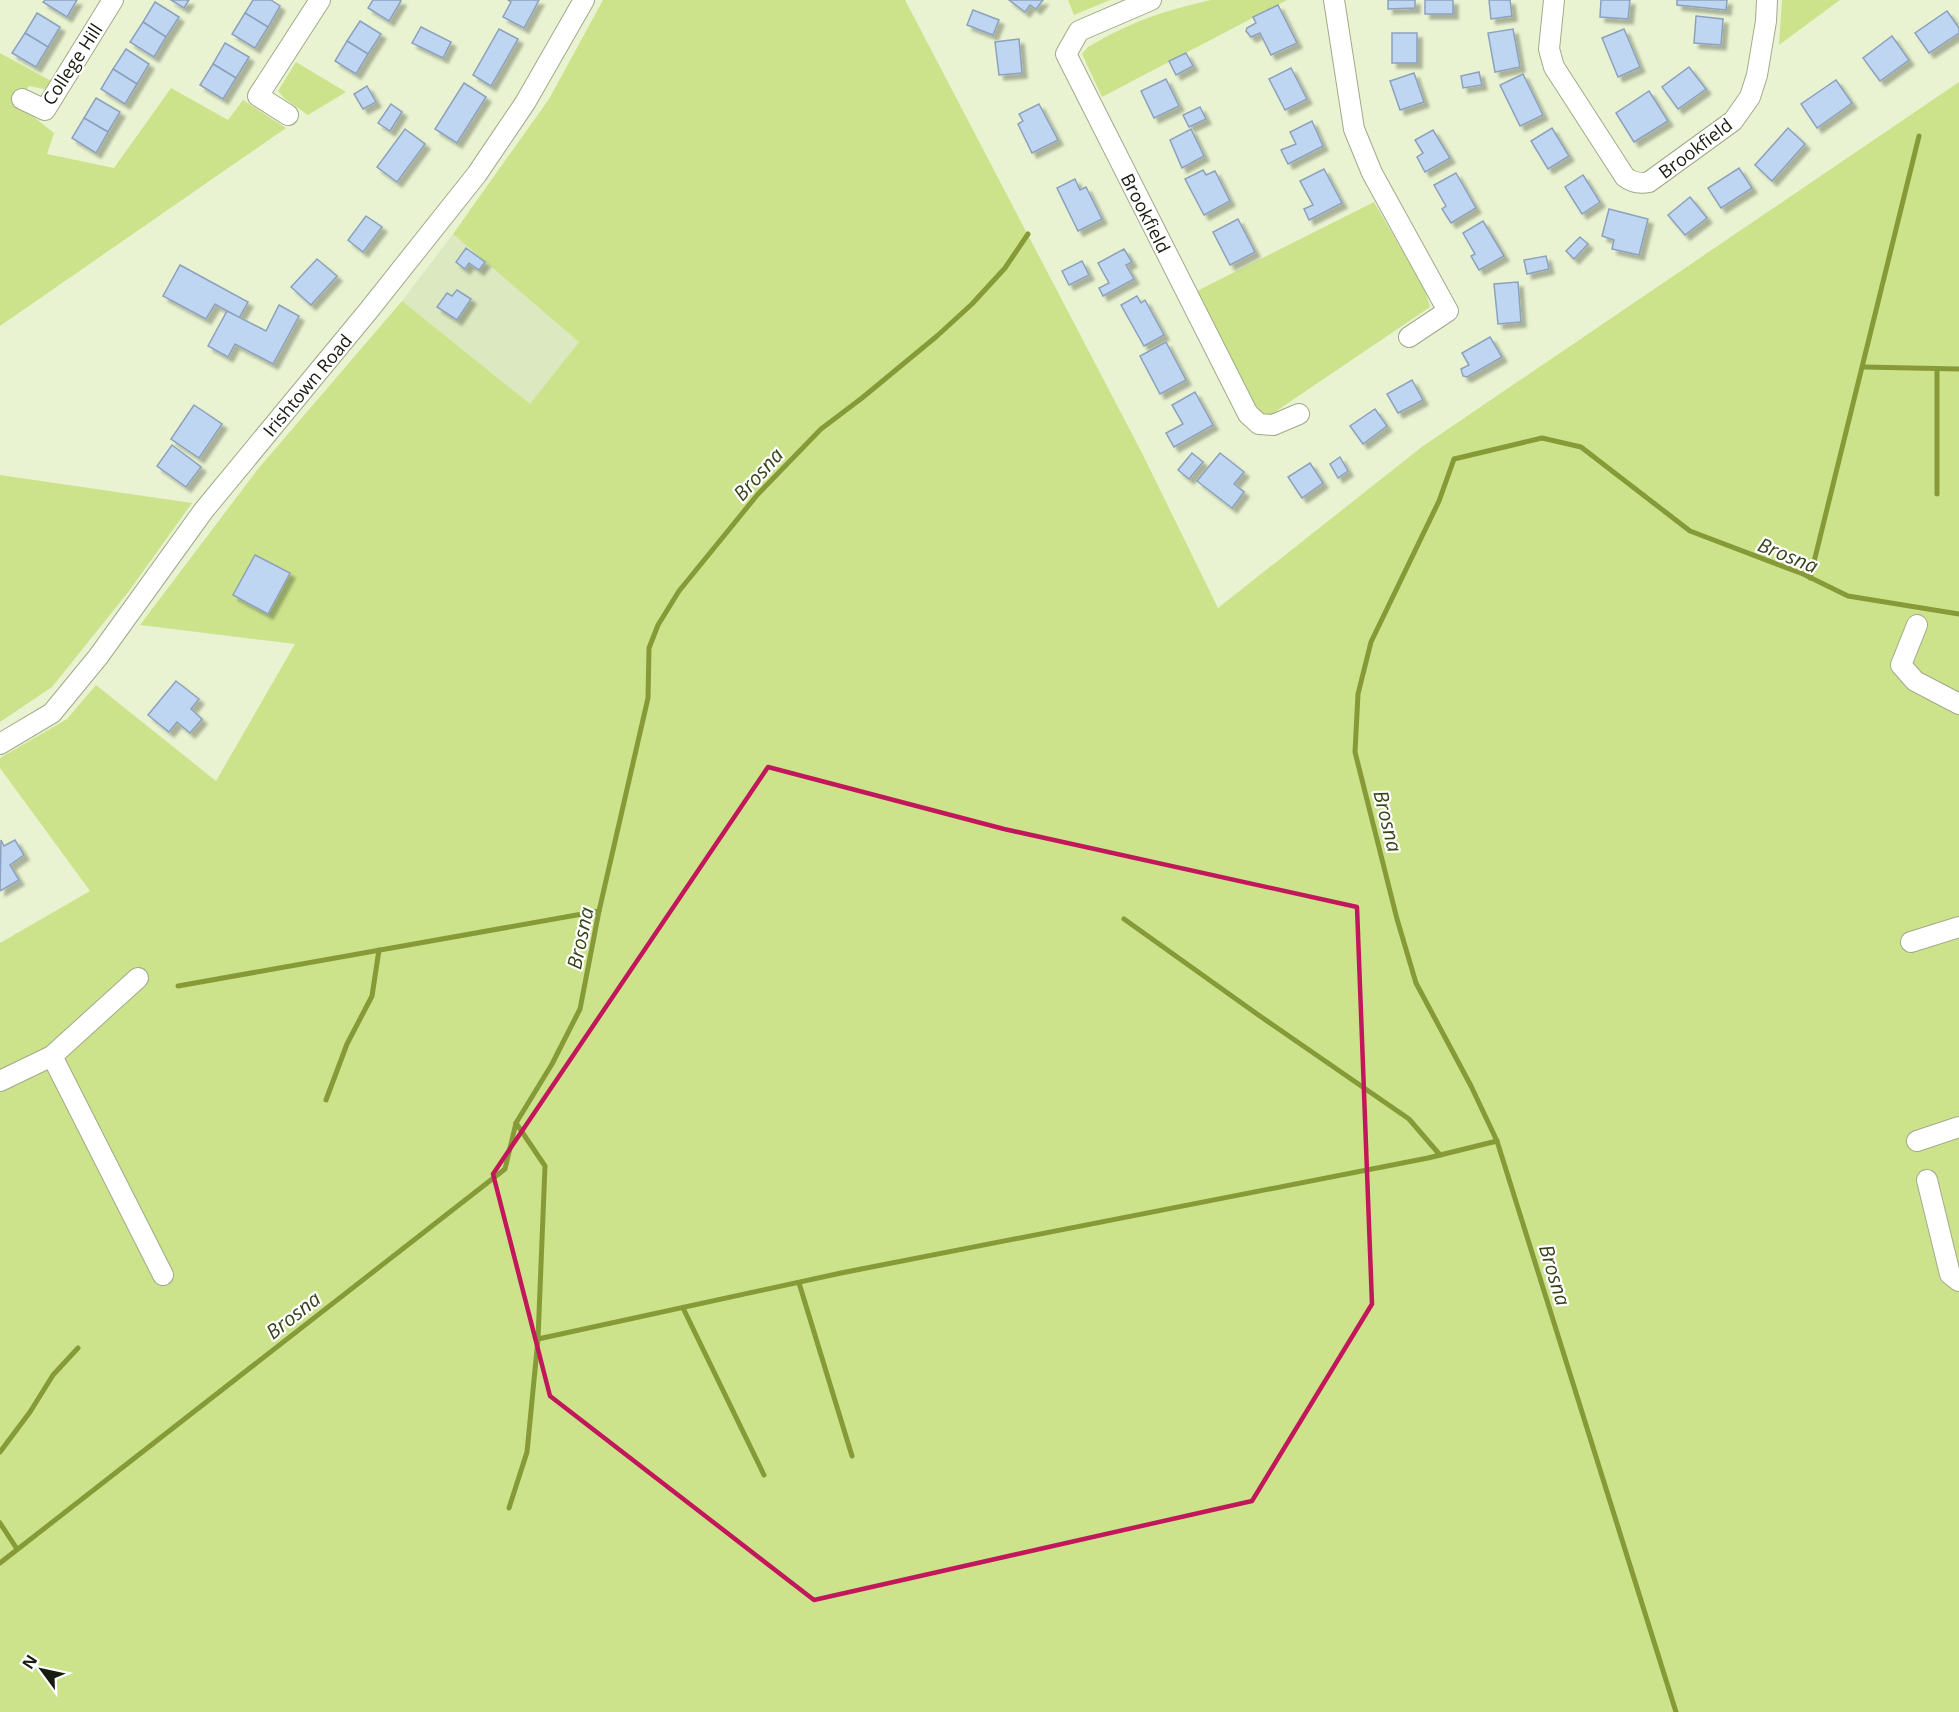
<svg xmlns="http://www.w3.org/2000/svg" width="1959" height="1712" font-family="'Open Sans',sans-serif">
<defs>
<filter id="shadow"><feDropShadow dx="5" dy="5" stdDeviation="1.5" flood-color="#0004"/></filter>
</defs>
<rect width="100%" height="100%" fill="#e9f3d1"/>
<path fill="#dce8bf" d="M453 234 579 342 530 405 402 301Z"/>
<g fill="#cce38c">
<path d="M603 0H905L1142 453 1218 608 1423 446 1959 82V1712H0V943L90 891 0 768V758L67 719 96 685 216 781 295 644 140 625 258 469 402 301 530 404 579 342 453 234 549 99Z"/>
<path d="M1068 0H1110L1074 15Z"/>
<path d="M1211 0H1287L1102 97 1082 54 1088 47C1130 22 1163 11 1211 0Z"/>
<path d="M1782 0H1840L1779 45Z"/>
<path d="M0 53 53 82 44 89 29 86 16 103 54 133 47 154 114 168 171 88 228 120 243 100 286 128 0 326Z"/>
<path d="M296 62 346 92 308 115 285 99 278 91Z"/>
<path d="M1374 202 1425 290 1430 307 1269 416 1258 411 1197 291Z"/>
<path d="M0 475 192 503 129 591 52 687 0 722Z"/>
</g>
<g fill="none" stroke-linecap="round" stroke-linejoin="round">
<g stroke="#869b38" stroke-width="5">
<path d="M1864 367 1959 369"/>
<path d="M1937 494V369"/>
<path d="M1810 578 1919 136"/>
<path d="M1124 919 1257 1014 1409 1119 1440 1155"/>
<path d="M178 986 599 911"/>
<path d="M326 1100 347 1044 372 996 379 950"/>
<path d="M799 1283 852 1456"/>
<path d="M683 1308 764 1475"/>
<path d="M538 1339 841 1273 1428 1158 1497 1141"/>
<path d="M0 1452 30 1412 53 1375 78 1348"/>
<path d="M509 1508 527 1452 538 1339 545 1166 516 1123"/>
<path d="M0 1523 17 1549"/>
<path d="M0 1563 505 1169 516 1123 552 1064 580 1009 599 911 648 698 649 648 658 625 679 591 758 494 821 429 862 398 937 336 972 304 1005 268 1028 234"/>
<path d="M1676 1712 1497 1141 1471 1086 1416 983 1397 919 1355 752 1358 694 1371 642 1439 501 1454 459 1542 438 1581 447 1690 531 1803 574 1848 596 1959 614"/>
</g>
</g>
<g fill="#bfd6f2" stroke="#8ca1bc" stroke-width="1.5" filter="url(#shadow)">
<path d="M45 0H77L67 17 43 2Z"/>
<path d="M171 0H189L184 8Z"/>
<path d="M253 0H271L280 6 268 27 245 13Z"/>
<path d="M373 0H400L401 1 389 21 368 8Z"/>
<path d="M508 0H539L524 28 503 17 511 2Z"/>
<path d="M1009 0H1043L1036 9 1030 5 1025 12Z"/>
<path d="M1388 0H1415V8L1388 9Z"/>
<rect x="1425" y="0" width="28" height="14"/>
<path d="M1489 0H1510L1512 16 1491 19Z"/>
<path d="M1601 0H1630L1628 19 1600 17Z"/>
<path d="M1677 0H1727L1726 10 1677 5Z"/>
<path d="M155 2 179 17 166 37 143 22Z"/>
<path d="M1278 5 1297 43 1271 55 1260 33 1251 37 1246 31 1247 28 1256 23 1253 17Z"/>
<path d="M973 10 999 20 993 35 967 25Z"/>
<path d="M1947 11 1959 28V33L1929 53 1915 33Z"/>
<path d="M37 13 60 27 48 47 25 33Z"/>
<path d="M245 13 268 27 255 48 232 34Z"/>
<path d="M1696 16 1723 19 1721 45 1694 43Z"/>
<path d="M360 21 381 34 368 54 347 41Z"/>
<path d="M143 22 166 37 154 57 130 42Z"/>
<path d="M421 27 451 42 443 58 412 43Z"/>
<path d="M499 29 518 39 491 86 473 75Z"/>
<path d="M1513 29 1520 67 1495 72 1488 33Z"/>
<path d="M1624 29 1640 67 1618 77 1602 38Z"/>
<path d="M25 33 48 47 36 67 12 53Z"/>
<rect x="1392" y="33" width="25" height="30"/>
<path d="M1892 36 1909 60 1880 81 1863 58Z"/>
<path d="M1019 39 1022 73 999 75 995 42Z"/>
<path d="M347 41 368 54 356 74 335 61Z"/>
<path d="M225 43 249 57 236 78 213 64Z"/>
<path d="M126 49 149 64 137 84 113 69Z"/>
<path d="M1186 53 1193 66 1176 75 1169 61Z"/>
<path d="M213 64 236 78 223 99 200 85Z"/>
<path d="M1689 67 1706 89 1678 109 1662 87Z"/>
<path d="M1291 68 1307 99 1285 110 1269 79Z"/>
<path d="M113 69 137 84 125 104 101 89Z"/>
<path d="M1479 72 1482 85 1463 88 1461 76Z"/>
<path d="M1414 73 1424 102 1400 110 1390 81Z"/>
<path d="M1523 74 1543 115 1520 126 1500 85Z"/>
<path d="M1166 79 1179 106 1154 118 1141 91Z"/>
<path d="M1836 80 1852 103 1817 128 1801 104Z"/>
<path d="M464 83 486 97 457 143 435 129Z"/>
<path d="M367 86 376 102 363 109 354 94Z"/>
<path d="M1649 91 1668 121 1634 142 1616 113Z"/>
<path d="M96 98 120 112 108 132 84 118Z"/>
<path d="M391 104 402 112 390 131 378 123Z"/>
<path d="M1039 104 1058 140 1032 153 1018 124 1023 121 1019 114Z"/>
<path d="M1200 107 1206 119 1189 127 1183 115Z"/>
<path d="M84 118 108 132 96 153 72 138Z"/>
<path d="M1312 121 1323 146 1288 164 1281 150 1296 144 1290 132Z"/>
<path d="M1552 128 1569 156 1548 169 1531 141Z"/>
<path d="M1788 128 1805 144 1772 181 1755 165Z"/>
<path d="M405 129 425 144 397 182 377 167Z"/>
<path d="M1191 129 1204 156 1182 168 1170 140Z"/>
<path d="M1433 130 1450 158 1425 172 1417 157 1423 153 1415 140Z"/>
<path d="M1739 168 1752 188 1721 208 1708 188Z"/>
<path d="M1324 169 1342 203 1309 220 1304 209 1313 205 1300 181Z"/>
<path d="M1203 170 1206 175 1215 171 1230 201 1204 215 1185 179Z"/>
<path d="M1456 173 1476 208 1451 223 1442 209 1446 206 1434 185Z"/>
<path d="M1583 175 1600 202 1582 214 1565 187Z"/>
<path d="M1075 179 1080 190 1086 187 1102 219 1078 231 1057 188Z"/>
<path d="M1690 197 1707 218 1685 235 1668 215Z"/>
<path d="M1609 209 1648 219 1639 255 1612 249 1614 240 1602 236Z"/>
<path d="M366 216 382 227 363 252 348 240Z"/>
<path d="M1238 219 1255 252 1230 265 1213 232Z"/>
<path d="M1483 221 1504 256 1479 270 1471 256 1475 254 1463 233Z"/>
<path d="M1580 237 1588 244 1574 259 1566 251Z"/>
<path d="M466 248 485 262 479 270 469 263 465 269 456 262Z"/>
<path d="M1124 249 1132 262 1126 265 1134 279 1103 296 1099 288 1109 283 1098 263Z"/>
<path d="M1546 256 1549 269 1527 274 1524 260Z"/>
<path d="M317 259 337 276 311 305 291 287Z"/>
<path d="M1082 261 1089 275 1069 285 1062 271Z"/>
<path d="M180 265 248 302 239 318 215 304 206 319 163 296Z"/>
<path d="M1518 282 1521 322 1498 324 1494 284Z"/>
<path d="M457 290 471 299 457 320 437 307 447 293 452 296Z"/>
<path d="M1137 296 1141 303 1145 300 1164 335 1144 346 1121 305Z"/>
<path d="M279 305 299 316 273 364 235 344 228 357 208 346 227 311 266 331Z"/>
<path d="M1490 337 1502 357 1467 377 1463 376 1461 369 1469 365 1462 353Z"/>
<path d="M1166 342 1186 380 1160 394 1140 356Z"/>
<path d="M1412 380 1423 400 1398 413 1387 394Z"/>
<path d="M1195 392 1213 425 1174 447 1166 433 1183 424 1172 405Z"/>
<path d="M194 405 222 424 199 458 171 439Z"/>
<path d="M1375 409 1387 426 1363 444 1350 426Z"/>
<path d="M172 445 201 467 186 487 157 466Z"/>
<path d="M1192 453 1203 462 1189 479 1178 470Z"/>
<path d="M1220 453 1244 472 1234 484 1244 492 1232 508 1197 481Z"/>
<path d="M1340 457 1348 471 1338 478 1330 464Z"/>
<path d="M1310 463 1323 483 1302 498 1288 477Z"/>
<path d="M255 555 290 573 268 614 233 595Z"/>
<path d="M176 681 199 699 191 709 202 719 190 733 177 722 169 732 148 715Z"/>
<path d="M1 840 4 846 15 840 24 855 10 865 19 880 0 891Z"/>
</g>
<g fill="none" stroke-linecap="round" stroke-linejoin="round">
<defs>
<g id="minor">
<path d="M1151 0 1079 31 1066 54 1248 414 1259 424 1273 425 1299 414"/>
<path d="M1334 0 1354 129 1372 173 1448 311 1409 337"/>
<path d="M1554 0 1549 49 1554 67 1625 177C1633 183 1640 184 1649 182L1733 121 1750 97 1757 75 1766 21 1767 0"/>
<path d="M22 99 45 110 113 0"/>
<path d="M288 115 258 96 320 0"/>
<path d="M1917 625 1901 665 1915 681 1959 704"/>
<path d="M0 744 52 713 98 657 204 510 369 310 477 174 525 103 584 0"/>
<path d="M1911 942 1959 927"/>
<path d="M52 1056 163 1275"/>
<path d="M0 1081 52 1056 138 978"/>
<path d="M1917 1141 1959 1127"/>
<path d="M1927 1180 1950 1274 1959 1281"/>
</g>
</defs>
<use href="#minor" stroke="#a1aa8a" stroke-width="22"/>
<use href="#minor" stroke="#fff" stroke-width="20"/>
</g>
<path fill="none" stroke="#c2185b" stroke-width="4.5" stroke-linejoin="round" d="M768 767 1004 829 1357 907 1372 1304 1252 1501 814 1600 550 1396 493 1174Z"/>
<g text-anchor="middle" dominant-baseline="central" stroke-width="4.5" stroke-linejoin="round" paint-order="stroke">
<g font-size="18" fill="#181b0f" stroke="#fff">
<text transform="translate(72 64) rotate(-57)">College Hill</text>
<text transform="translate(1695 148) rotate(-37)">Brookfield</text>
<text transform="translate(1146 213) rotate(63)">Brookfield</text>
<text transform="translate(307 385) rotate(-50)">Irishtown Road</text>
</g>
<g font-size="20" font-style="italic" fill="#39431a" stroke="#fff">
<text transform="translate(758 474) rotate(-48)">Brosna</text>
<text transform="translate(1788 555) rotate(22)">Brosna</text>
<text transform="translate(1388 821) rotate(76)">Brosna</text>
<text transform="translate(580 938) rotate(-78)">Brosna</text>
<text transform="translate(1555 1275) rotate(73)">Brosna</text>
<text transform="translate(293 1315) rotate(-38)">Brosna</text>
</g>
</g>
<g transform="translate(42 1670) rotate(303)" stroke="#ffffff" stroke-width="4.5" paint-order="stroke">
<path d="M0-4.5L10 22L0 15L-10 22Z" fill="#181b0f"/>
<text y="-9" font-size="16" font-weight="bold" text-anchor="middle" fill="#181b0f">N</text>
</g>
</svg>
